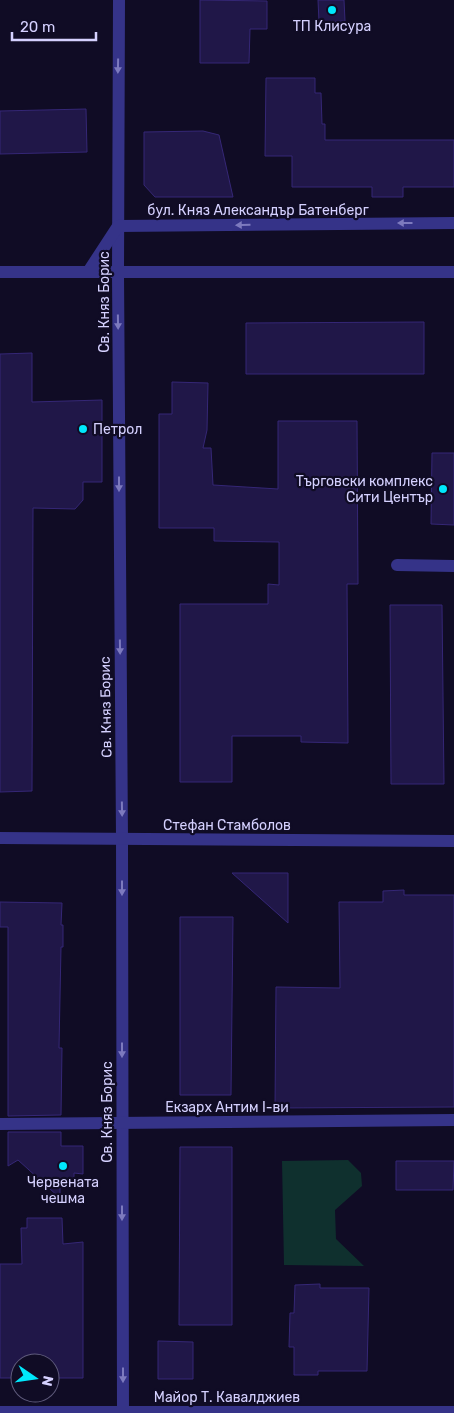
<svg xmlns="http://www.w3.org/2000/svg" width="454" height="1413" font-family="Rubik,sans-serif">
<rect width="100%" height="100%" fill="#100c25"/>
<path fill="#0f302e" d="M348 1160 361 1173 362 1186 335 1210 336 1239 364 1266 284 1265 282 1161Z"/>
<g fill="#201748" stroke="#352776">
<path d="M200 0 267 1V29H250L249 63H200Z"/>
<path d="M318 0H344L345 21 319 22Z"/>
<path d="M266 78H315V93H321L322 124H325V140H454V187H403V197H372V187H292V156H265Z"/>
<path d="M86 109 87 152 0 154V111Z"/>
<path d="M203 131 219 135 233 197H155L144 185V132Z"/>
<path d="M424 322V374H246V323Z"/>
<path d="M32 353V402L102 400V482H83V500L75 509 33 508 32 791 0 792V354Z"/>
<path d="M172 382 208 383 207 430 203 448H211L213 485 278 489V421H357L358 584H347L348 743 301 742V736H232V782H180V604H268V584L279 585V542L214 541V528H159V414H172Z"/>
<path d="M432 453H454V525L431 524Z"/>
<path d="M390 605H442L444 784H391Z"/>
<path d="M232 873H288V923Z"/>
<path d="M404 890V895H454V1107L275 1108 276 987 340 988 339 902H383V891Z"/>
<path d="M0 902 62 903 61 925H63V947H61L59 1048H62L61 1115 8 1116V927H0Z"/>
<path d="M180 917H233L231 1095H180Z"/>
<path d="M8 1132H61V1146H83V1174L74 1173V1181H60V1198L18 1160 8 1166Z"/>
<path d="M180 1147H232V1325H179Z"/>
<path d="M396 1161H454L453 1190H396Z"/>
<path d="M27 1218H62L63 1244 83 1242V1378H50V1363H20V1378H0V1264H22L21 1228H27Z"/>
<path d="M320 1284V1288H369L367 1371H318V1375H294V1347H289L290 1313H294L295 1285Z"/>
<path d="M158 1341 193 1342V1379H158Z"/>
</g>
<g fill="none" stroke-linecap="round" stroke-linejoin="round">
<g stroke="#353388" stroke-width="12">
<path d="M119 0 118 273 122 839 123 1413"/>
<path d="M88 272 118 226 454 223"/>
<path d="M397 565 454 566"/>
<path d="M0 838 454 841"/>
<path d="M0 1124 454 1120"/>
<path d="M0 1412H454"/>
</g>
<path stroke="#353388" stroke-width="12" d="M0 272H454"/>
</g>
<defs><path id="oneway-solid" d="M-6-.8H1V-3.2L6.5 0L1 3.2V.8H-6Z" transform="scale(1.25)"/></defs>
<g fill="#7d7abe">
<use href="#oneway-solid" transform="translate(118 66) rotate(91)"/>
<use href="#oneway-solid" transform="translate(405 223) rotate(180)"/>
<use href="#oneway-solid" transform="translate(243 225) rotate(179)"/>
<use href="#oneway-solid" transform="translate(118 322) rotate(89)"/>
<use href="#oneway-solid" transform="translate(119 484) rotate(90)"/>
<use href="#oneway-solid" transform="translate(120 647) rotate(89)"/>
<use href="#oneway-solid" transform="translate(122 809) rotate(89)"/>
<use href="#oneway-solid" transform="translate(122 888) rotate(90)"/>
<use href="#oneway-solid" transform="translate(122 1050) rotate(90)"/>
<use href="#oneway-solid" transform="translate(122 1213) rotate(90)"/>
<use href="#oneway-solid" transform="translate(123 1375) rotate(90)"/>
</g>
<g fill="#00e8fc" stroke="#100c25" stroke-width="2">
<circle cx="332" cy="10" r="5"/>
<circle cx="83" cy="429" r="5"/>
<circle cx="443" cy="489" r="5"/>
<circle cx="63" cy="1166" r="5"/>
</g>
<g text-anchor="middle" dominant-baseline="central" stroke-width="4.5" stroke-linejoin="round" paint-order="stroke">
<g font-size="14" fill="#d5d1ff" stroke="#100c25">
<text x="332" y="26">ТП Клисура</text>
<text x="93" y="429" text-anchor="start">Петрол</text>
<text x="433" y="481" text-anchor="end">Търговски комплекс<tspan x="433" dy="16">Сити Център</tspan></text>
<text x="63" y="1182">Червената<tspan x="63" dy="16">чешма</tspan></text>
</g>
<g font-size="14" fill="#d5d1ff" stroke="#100c25">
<text x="258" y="210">бул. Княз Александър Батенберг</text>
<text transform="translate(104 302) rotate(-90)">Св. Княз Борис</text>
<text transform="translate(106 707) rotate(-91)">Св. Княз Борис</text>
<text x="227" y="825">Стефан Стамболов</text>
<text x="227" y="1107">Екзарх Антим I-ви</text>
<text transform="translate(107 1112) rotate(-90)">Св. Княз Борис</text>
<text x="227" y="1397">Майор Т. Кавалджиев</text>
</g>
</g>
<g transform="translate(35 1378) rotate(103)"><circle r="24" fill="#100c25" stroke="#5f5b7c"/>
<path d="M0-4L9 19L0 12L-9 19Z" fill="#00e8fc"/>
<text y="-8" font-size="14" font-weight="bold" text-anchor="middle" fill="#d5d1ff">N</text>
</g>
<path d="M12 32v8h84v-8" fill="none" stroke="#d5d1ff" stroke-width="2.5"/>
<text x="20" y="32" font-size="15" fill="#d5d1ff" stroke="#100c25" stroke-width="4" paint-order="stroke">20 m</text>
</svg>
